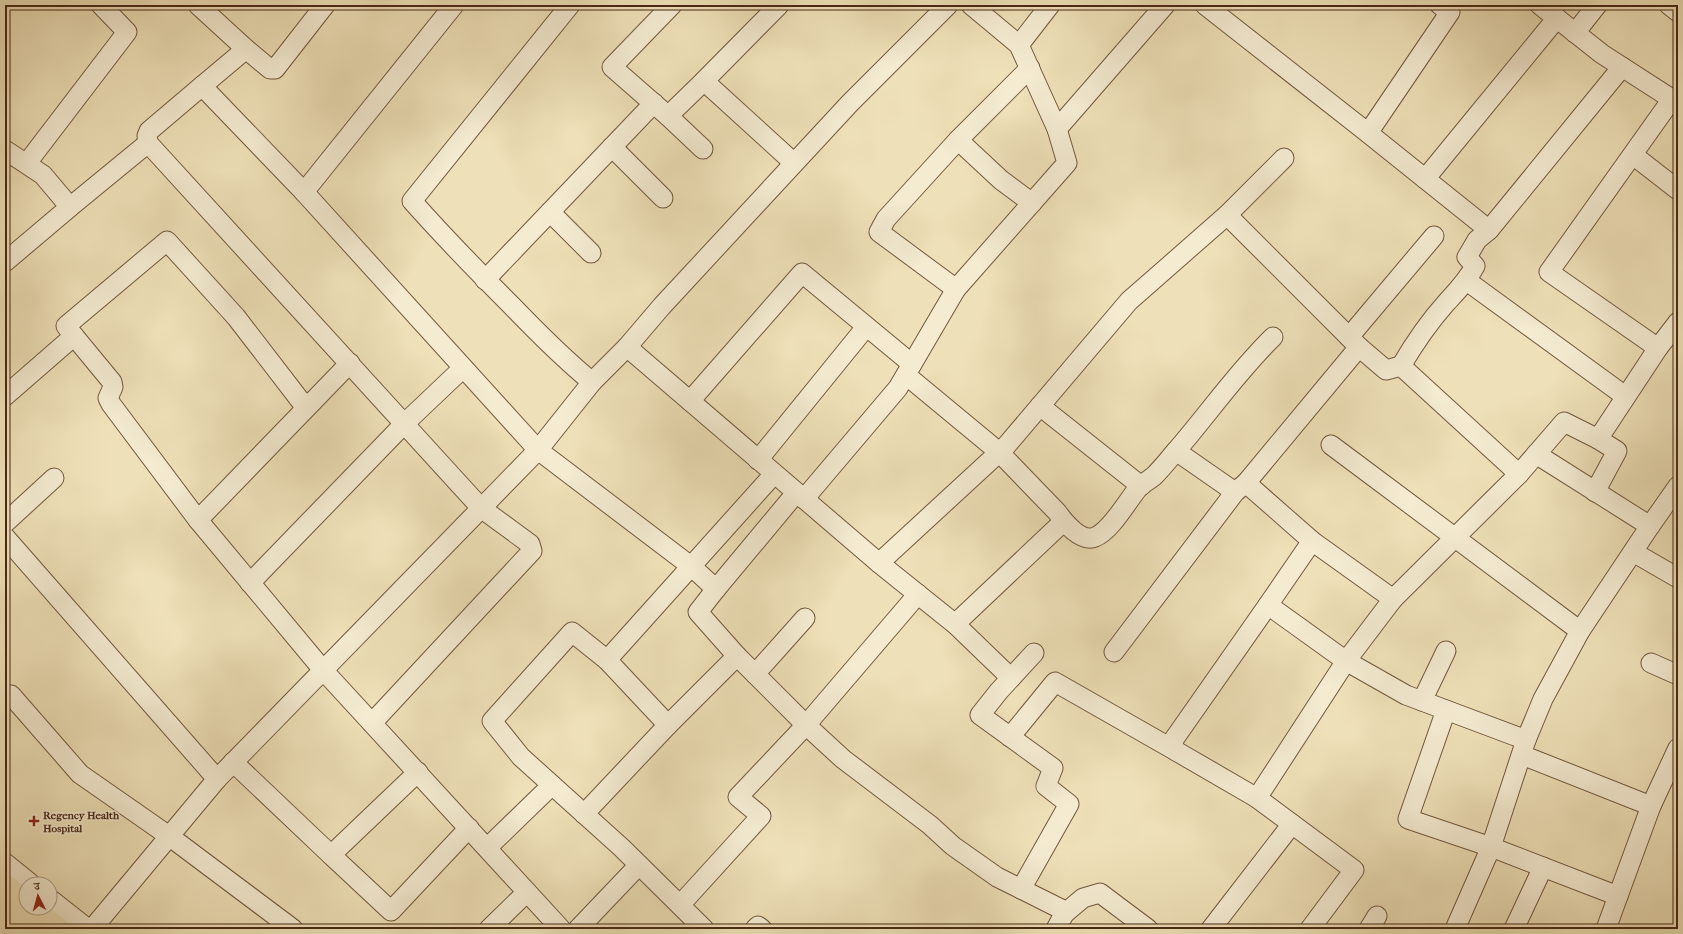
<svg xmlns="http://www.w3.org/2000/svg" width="1683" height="934" font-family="'IM FELL French Canon','Noto Serif Devanagari',serif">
<rect width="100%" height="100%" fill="#eee0b8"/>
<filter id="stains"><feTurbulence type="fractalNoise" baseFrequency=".005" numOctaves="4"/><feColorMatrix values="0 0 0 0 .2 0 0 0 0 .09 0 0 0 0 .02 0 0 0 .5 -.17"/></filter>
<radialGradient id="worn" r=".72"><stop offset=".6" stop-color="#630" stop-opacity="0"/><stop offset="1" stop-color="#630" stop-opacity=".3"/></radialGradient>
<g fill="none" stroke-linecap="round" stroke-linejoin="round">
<defs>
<g id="minor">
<path d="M198 5 246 49 202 86"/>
<path d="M570 5 412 201C445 238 478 272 513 307 538 333 564 359 592 382"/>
<path d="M672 5 612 67 668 116 704 81"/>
<path d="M779 5 704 81 794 163"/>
<path d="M971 5 1019 45 1057 129 1165 5"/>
<path d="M1205 5 1368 133 1450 12 1440 5"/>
<path d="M1540 5 1602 54 1678 103"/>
<path d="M1669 5 1678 12"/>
<path d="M1575 33 1597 5"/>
<path d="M1019 45 1050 5"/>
<path d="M246 49 270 69H275L325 5"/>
<path d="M668 116 703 149"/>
<path d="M1368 133 1489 230 1622 67"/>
<path d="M958 140 1001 180 1032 203"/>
<path d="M148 143 147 136 149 131 202 86 304 192 538 450 692 567 716 589 796 493"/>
<path d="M612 147 663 198"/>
<path d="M5 150 43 175 70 207 5 262"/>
<path d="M1633 155 1678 190"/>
<path d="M27 163 127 32 101 5"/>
<path d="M1425 179 1557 18"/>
<path d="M304 192 454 5"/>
<path d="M70 207 148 143 481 508 530 544 532 551 372 723"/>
<path d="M550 212 591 253"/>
<path d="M1227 215 1284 158"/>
<path d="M485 280 654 103"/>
<path d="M1467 281 1625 396"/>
<path d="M956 289 879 232 886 219 958 140 1030 68"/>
<path d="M74 336 66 326 167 241 236 317 306 408"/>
<path d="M1349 337 1434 236"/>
<path d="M627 347 879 563 1006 446 1129 301 1227 215 1359 347 1246 483 1312 541 1393 599 1346 661 1257 798 1354 870 1310 929"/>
<path d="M1359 347 1386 370 1401 366 1519 474"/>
<path d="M1658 348 1549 272 1672 99"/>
<path d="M350 363 198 520 323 670 561 929"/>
<path d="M1401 366C1414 344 1429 322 1446 303 1457 291 1467 281 1475 266L1467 257 1477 240 1489 230"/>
<path d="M906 375 999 452 1057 512C1064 522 1081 543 1095 537 1111 531 1128 500 1139 487 1144 483 1149 480 1154 476 1162 468 1169 459 1176 451 1209 413 1237 372 1273 337"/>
<path d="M5 396 74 336 112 382 113 387 108 398 111 404 198 520"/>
<path d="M690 401 802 273 912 364"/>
<path d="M1040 406 1141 486"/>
<path d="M1331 445 1580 631"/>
<path d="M1176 451 1235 492"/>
<path d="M758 460 866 327"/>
<path d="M1595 492 1617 451 1598 439"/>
<path d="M804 499 898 388 956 289 1067 163 1057 129"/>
<path d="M5 523 54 478"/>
<path d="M1650 526 1678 486"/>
<path d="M5 537 217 779"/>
<path d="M1312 541 1268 605 1346 661 1406 695 1526 740 1543 699 1580 631 1650 526 1536 454"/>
<path d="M1633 552 1678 578"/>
<path d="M879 563 955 624 1011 678"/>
<path d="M250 583 405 423 463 368"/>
<path d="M716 589 698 612 737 656 806 725 843 759 930 825 953 846 997 877 1061 909 1064 914 1056 929"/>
<path d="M1393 599 1519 474 1564 422 1598 439 1658 348 1678 322"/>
<path d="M955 624 1063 522"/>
<path d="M1114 652 1235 492 1246 483"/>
<path d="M607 660 668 725"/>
<path d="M1651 663 1678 675"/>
<path d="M755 674 805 618"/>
<path d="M11 695 80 774 169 836 293 929"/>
<path d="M1422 701 1446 651"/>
<path d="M1446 710 1408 819 1491 847 1455 929"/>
<path d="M1010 737 1055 682 1176 751"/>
<path d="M1526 740 1491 847 1618 896 1651 806 1678 748"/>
<path d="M1522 755 1651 806"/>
<path d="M233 762 331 855 418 772"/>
<path d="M1257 798 1176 751 1172 742 1268 605"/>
<path d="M584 814 668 725 737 656"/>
<path d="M487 848 552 785"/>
<path d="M331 855 391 911 469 828"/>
<path d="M5 863 31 884"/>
<path d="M1021 889 1069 804 1046 786 1053 768 980 715 999 691 1034 653"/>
<path d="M50 899 88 929"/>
<path d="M680 905 761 816 738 797 806 725 918 594"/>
<path d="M1064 914 1083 898 1100 893 1148 929"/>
<path d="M92 929 217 779 538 450 592 382 627 347 662 306 850 103 948 5"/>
<path d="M489 929 527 892"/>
<path d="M578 929 639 865"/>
<path d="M704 929 622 848 521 757 492 721 572 632 607 660 774 474"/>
<path d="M755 929 758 926 762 929"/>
<path d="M1211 929 1292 824"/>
<path d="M1369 929 1377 916"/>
<path d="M1514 929 1543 867"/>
<path d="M1606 929 1618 896"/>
</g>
<g id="highway">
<path d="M5 885 26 902"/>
<path d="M33 908 59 929"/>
<path d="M5 909 30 929"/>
</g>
</defs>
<use href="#minor" stroke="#72573e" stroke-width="21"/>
<use href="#highway" stroke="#492916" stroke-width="24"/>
<use href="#minor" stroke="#f4ebd1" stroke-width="19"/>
<use href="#highway" stroke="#eee0b8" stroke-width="22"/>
</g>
<path fill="#8f2418" stroke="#f4ebd1" stroke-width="1.5" d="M32 815h4v4h4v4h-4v4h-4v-4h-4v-4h4z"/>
<g text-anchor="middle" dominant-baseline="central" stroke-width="3" stroke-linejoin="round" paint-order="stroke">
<g font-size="11" font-weight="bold" fill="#492916" stroke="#f4ebd1" text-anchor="start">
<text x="43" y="815">Regency Health<tspan x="43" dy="13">Hospital</tspan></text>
</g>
</g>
<rect width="1683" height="934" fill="none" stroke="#eee0b8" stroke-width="20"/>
<rect x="6" y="6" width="1671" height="922" fill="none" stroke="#492916" stroke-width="2"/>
<rect x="10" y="10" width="1663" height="914" fill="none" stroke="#492916"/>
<g transform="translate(38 896) rotate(354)"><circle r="19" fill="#f4ebd1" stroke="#b09d86"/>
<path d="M0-3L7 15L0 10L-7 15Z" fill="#8f2418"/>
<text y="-6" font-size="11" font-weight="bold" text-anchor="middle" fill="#492916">उ</text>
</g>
<rect width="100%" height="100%" filter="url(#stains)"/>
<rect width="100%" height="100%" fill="url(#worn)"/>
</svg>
